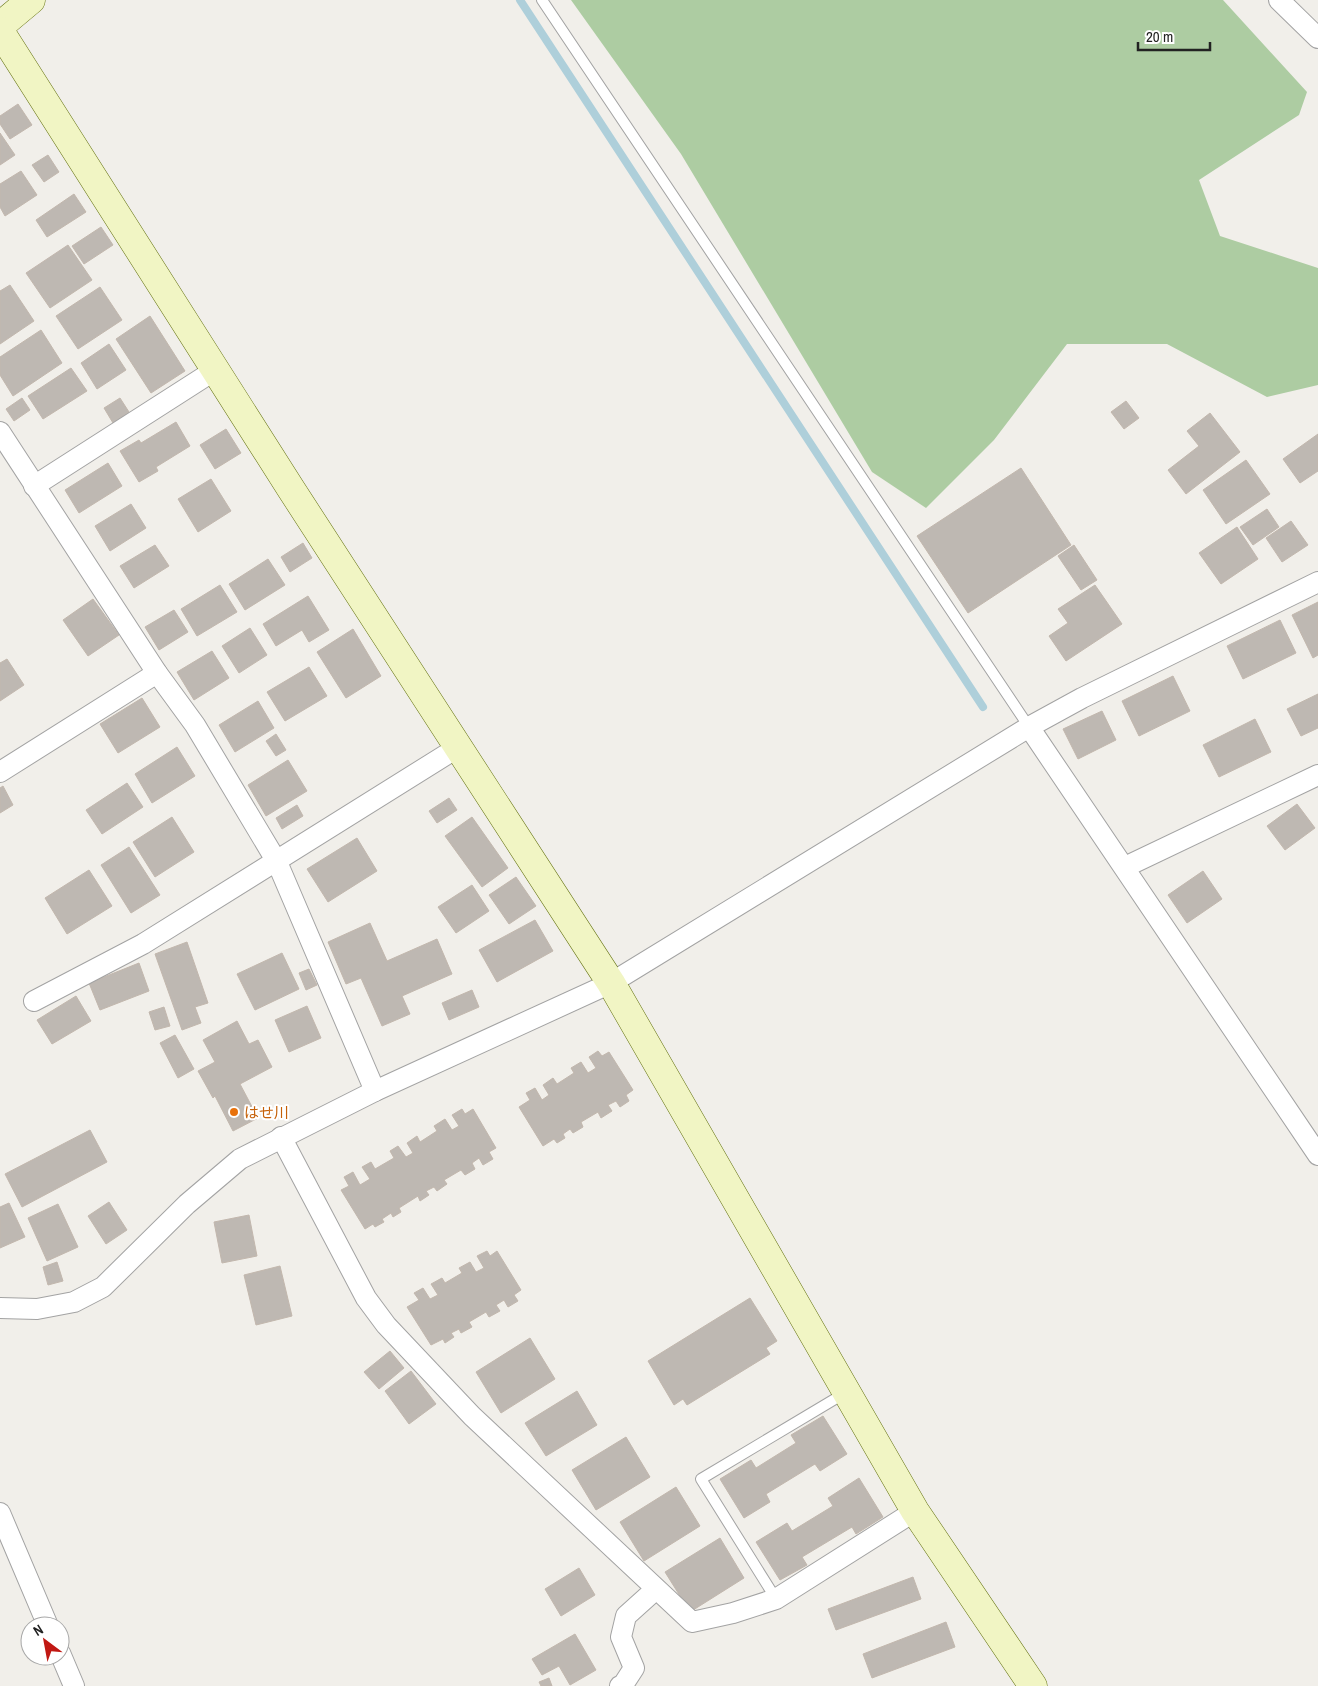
<svg xmlns="http://www.w3.org/2000/svg" width="1318" height="1686" font-family="'Archivo Narrow','Noto Sans JP',sans-serif">
<rect width="100%" height="100%" fill="#f1efea"/>
<path fill="#adcca2" d="M571 0H1223L1307 92 1299 115 1199 180 1220 236 1318 268V385L1267 397 1167 344H1067L994 440 926 508 872 472 681 154Z"/>
<g fill="none" stroke-linecap="round" stroke-linejoin="round">
<path stroke="#aecfda" stroke-width="8" d="M520 0 983 707"/>
</g>
<g fill="#beb8b2" stroke="#c2b7ad">
<path d="M18 104 32 125 10 139 0 124V116Z"/>
<path d="M0 133 15 155 0 165Z"/>
<path d="M48 155 59 172 44 182 32 165Z"/>
<path d="M21 171 37 195 5 216 0 207V184Z"/>
<path d="M74 194 86 212 47 237 36 220Z"/>
<path d="M101 227 113 245 84 264 72 246Z"/>
<path d="M68 245 92 280 50 308 26 273Z"/>
<path d="M10 285 34 321 0 344V291Z"/>
<path d="M100 287 122 320 78 349 56 316Z"/>
<path d="M150 316 185 371 151 393 116 339Z"/>
<path d="M41 330 62 363 13 396 0 375V357Z"/>
<path d="M109 344 126 370 97 389 81 363Z"/>
<path d="M71 368 87 391 43 419 28 396Z"/>
<path d="M22 398 30 410 14 421 6 409Z"/>
<path d="M120 398 129 412 113 423 104 408Z"/>
<path d="M1126 401 1139 418 1124 429 1111 412Z"/>
<path d="M1210 413 1240 452 1186 494 1168 470 1199 446 1187 431Z"/>
<path d="M176 422 190 446 156 467 158 471 139 482 120 451 139 440 141 443Z"/>
<path d="M226 429 241 453 215 469 200 445Z"/>
<path d="M1318 434V471L1300 483 1283 459Z"/>
<path d="M1246 460 1270 494 1226 524 1203 490Z"/>
<path d="M108 463 122 486 79 513 65 490Z"/>
<path d="M1021 468 1071 545 968 613 917 536Z"/>
<path d="M211 479 231 511 198 532 178 499Z"/>
<path d="M131 504 146 528 110 551 95 526Z"/>
<path d="M1267 509 1279 527 1253 545 1240 527Z"/>
<path d="M1291 521 1308 545 1282 562 1266 538Z"/>
<path d="M1237 527 1258 559 1221 584 1199 553Z"/>
<path d="M303 543 312 558 290 572 281 557Z"/>
<path d="M155 545 169 566 134 588 120 566Z"/>
<path d="M1074 545 1097 580 1081 590 1058 556Z"/>
<path d="M268 559 285 585 245 610 229 584Z"/>
<path d="M220 585 237 612 197 636 181 609Z"/>
<path d="M1095 585 1122 624 1066 661 1049 636 1068 623 1058 609Z"/>
<path d="M308 596 329 630 309 642 302 630 276 646 263 624Z"/>
<path d="M93 599 119 635 88 656 63 620Z"/>
<path d="M1318 602V655L1313 658 1292 615Z"/>
<path d="M174 610 188 632 159 650 145 627Z"/>
<path d="M1280 620 1296 653 1243 679 1227 646Z"/>
<path d="M250 628 267 655 239 673 222 646Z"/>
<path d="M353 629 381 676 346 698 317 652Z"/>
<path d="M212 651 229 678 194 700 177 672Z"/>
<path d="M7 659 24 685 0 701V663Z"/>
<path d="M309 667 327 696 285 721 267 692Z"/>
<path d="M1173 676 1190 711 1139 736 1122 701Z"/>
<path d="M1318 694V728L1301 736 1287 709Z"/>
<path d="M142 698 160 727 118 753 100 724Z"/>
<path d="M258 701 274 728 235 752 219 725Z"/>
<path d="M1102 711 1116 740 1078 759 1063 729Z"/>
<path d="M1255 719 1271 752 1219 777 1203 745Z"/>
<path d="M276 734 286 750 276 756 266 741Z"/>
<path d="M177 747 195 776 152 803 135 774Z"/>
<path d="M288 760 307 791 266 816 248 785Z"/>
<path d="M127 783 143 807 102 834 86 810Z"/>
<path d="M3 786 13 805 0 813V788Z"/>
<path d="M449 798 457 810 437 823 429 811Z"/>
<path d="M1297 804 1315 828 1285 850 1267 826Z"/>
<path d="M297 805 303 816 282 829 276 818Z"/>
<path d="M172 817 194 852 155 877 133 842Z"/>
<path d="M472 817 508 868 482 887 445 836Z"/>
<path d="M357 838 377 871 328 902 307 869Z"/>
<path d="M129 847 160 895 131 913 101 865Z"/>
<path d="M89 870 112 906 67 934 45 898Z"/>
<path d="M1203 871 1222 899 1187 923 1168 895Z"/>
<path d="M516 877 536 906 509 924 489 895Z"/>
<path d="M472 885 489 911 456 933 438 907Z"/>
<path d="M535 920 553 951 497 982 479 950Z"/>
<path d="M370 923 387 961 437 939 452 974 402 996 410 1014 382 1026 361 978 346 984 328 942Z"/>
<path d="M187 942 208 1003 195 1007 201 1023 182 1030 155 954Z"/>
<path d="M282 953 299 989 255 1010 237 974Z"/>
<path d="M139 963 149 991 100 1010 89 983Z"/>
<path d="M309 969 317 985 306 990 299 973Z"/>
<path d="M472 990 479 1007 449 1020 442 1003Z"/>
<path d="M76 996 91 1021 52 1044 37 1020Z"/>
<path d="M307 1006 321 1038 289 1052 275 1020Z"/>
<path d="M164 1007 170 1026 155 1030 149 1012Z"/>
<path d="M237 1021 249 1044 258 1040 272 1067 240 1084 258 1118 233 1131 215 1096 213 1098 198 1071 215 1062 203 1040Z"/>
<path d="M175 1035 194 1069 178 1078 160 1043Z"/>
<path d="M598 1051 602 1056 609 1052 633 1090 626 1095 629 1101 620 1107 616 1101 608 1105 612 1111 601 1118 598 1112 581 1122 583 1127 573 1133 570 1129 563 1134 565 1138 557 1143 554 1139 543 1146 519 1107 530 1100 526 1093 535 1088 542 1100 549 1095 543 1085 553 1078 557 1084 574 1073 571 1068 581 1062 588 1073 596 1068 589 1057Z"/>
<path d="M462 1109 465 1114 473 1109 496 1148 489 1152 493 1159 483 1165 479 1158 472 1163 475 1169 465 1175 461 1170 444 1180 447 1184 437 1191 434 1187 426 1191 429 1195 420 1201 418 1196 399 1208 401 1212 393 1217 391 1213 382 1219 384 1222 375 1227 373 1224 365 1229 341 1190 349 1186 344 1177 353 1172 360 1185 370 1179 362 1167 371 1162 375 1169 394 1158 390 1151 398 1146 406 1157 413 1153 407 1143 417 1136 420 1142 437 1131 434 1126 445 1119 452 1130 459 1126 452 1115Z"/>
<path d="M90 1130 107 1162 22 1207 5 1174Z"/>
<path d="M109 1202 127 1230 106 1244 88 1216Z"/>
<path d="M9 1203 25 1237 0 1248V1207Z"/>
<path d="M58 1204 78 1247 47 1261 28 1218Z"/>
<path d="M249 1215 257 1256 222 1263 214 1222Z"/>
<path d="M487 1251 490 1256 497 1251 521 1290 514 1295 518 1301 508 1307 504 1300 496 1305 500 1311 489 1317 486 1312 469 1322 472 1327 461 1333 459 1329 451 1333 454 1337 445 1343 443 1339 431 1345 407 1307 419 1300 414 1293 423 1288 430 1299 438 1295 431 1284 442 1278 445 1283 462 1273 459 1268 470 1262 476 1272 484 1268 477 1256Z"/>
<path d="M57 1262 63 1281 48 1285 43 1267Z"/>
<path d="M280 1266 292 1316 256 1325 244 1275Z"/>
<path d="M750 1298 777 1341 766 1348 770 1354 687 1405 683 1399 674 1405 648 1361Z"/>
<path d="M530 1338 555 1379 501 1413 476 1372Z"/>
<path d="M390 1351 404 1368 379 1389 364 1372Z"/>
<path d="M411 1371 436 1404 409 1424 385 1391Z"/>
<path d="M577 1391 597 1425 546 1456 525 1423Z"/>
<path d="M823 1416 847 1454 820 1471 815 1464 766 1494 770 1502 744 1518 720 1479 751 1460 756 1468 796 1443 791 1435Z"/>
<path d="M626 1437 650 1477 596 1510 572 1470Z"/>
<path d="M859 1478 883 1517 856 1534 852 1527 802 1557 807 1565 780 1580 756 1542 787 1523 792 1531 833 1506 828 1498Z"/>
<path d="M676 1487 700 1526 644 1561 620 1522Z"/>
<path d="M720 1538 744 1578 690 1612 665 1572Z"/>
<path d="M579 1568 595 1595 561 1616 545 1589Z"/>
<path d="M913 1577 921 1599 836 1630 828 1609Z"/>
<path d="M946 1622 955 1647 872 1678 863 1654Z"/>
<path d="M575 1634 596 1670 570 1685 559 1666 542 1675 532 1659Z"/>
<path d="M549 1678 552 1686H541L539 1682Z"/>
</g>
<g fill="none" stroke-linecap="round" stroke-linejoin="round">
<defs>
<g id="lane">
<path d="M542 0 1029 727"/>
<path d="M776 1599 701 1479 845 1393"/>
</g>
<g id="street">
<path d="M1279 0 1318 38"/>
<path d="M0 432 157 673 195 725 277 862 375 1091"/>
<path d="M34 486 215 370"/>
<path d="M1029 727 1318 1155"/>
<path d="M0 772 157 673"/>
<path d="M1125 867 1318 775"/>
<path d="M34 1001 143 944 460 746"/>
<path d="M281 1137 366 1298 386 1325 472 1416 692 1622 733 1613 776 1599 915 1511"/>
<path d="M0 1308 37 1309 74 1302 103 1287 187 1204 240 1159 375 1091 611 983 1029 727 1082 698 1318 582"/>
<path d="M0 1513 48 1626"/>
<path d="M60 1653 74 1686"/>
<path d="M620 1686 623 1685 634 1668 621 1637 626 1616 656 1589"/>
</g>
<g id="secondary">
<path d="M0 26 31 0"/>
<path d="M0 31 291 489 611 983 915 1511 1033 1686"/>
</g>
</defs>
<use href="#lane" stroke="#a3a3a3" stroke-width="12"/>
<use href="#street" stroke="#a3a3a3" stroke-width="22"/>
<use href="#secondary" stroke="#647210" stroke-width="29"/>
<use href="#lane" stroke="#fff" stroke-width="10"/>
<use href="#street" stroke="#fff" stroke-width="20"/>
<use href="#secondary" stroke="#f1f5c4" stroke-width="28"/>
</g>
<circle fill="#e8710a" stroke="#fff" stroke-width="2" cx="234" cy="1112" r="5"/>
<g text-anchor="middle" dominant-baseline="central" stroke-width="4" stroke-linejoin="round" paint-order="stroke">
<g font-size="15" fill="#c56008" stroke="#fff" text-anchor="start">
<text x="244" y="1112">はせ川</text>
</g>
</g>
<g transform="translate(45 1641) rotate(328)"><circle r="24" fill="#ffffff" stroke="#a7a7a7"/>
<path d="M0-4L9 19L0 12L-9 19Z" fill="#c11813"/>
<text y="-8" font-size="14" font-weight="bold" text-anchor="middle" fill="#222222">N</text>
</g>
<path d="M1138 42v8h72v-8" fill="none" stroke="#222222" stroke-width="2.5"/>
<text x="1146" y="42" font-size="15" fill="#222222" stroke="#ffffff" stroke-width="4" paint-order="stroke">20 m</text>
</svg>
